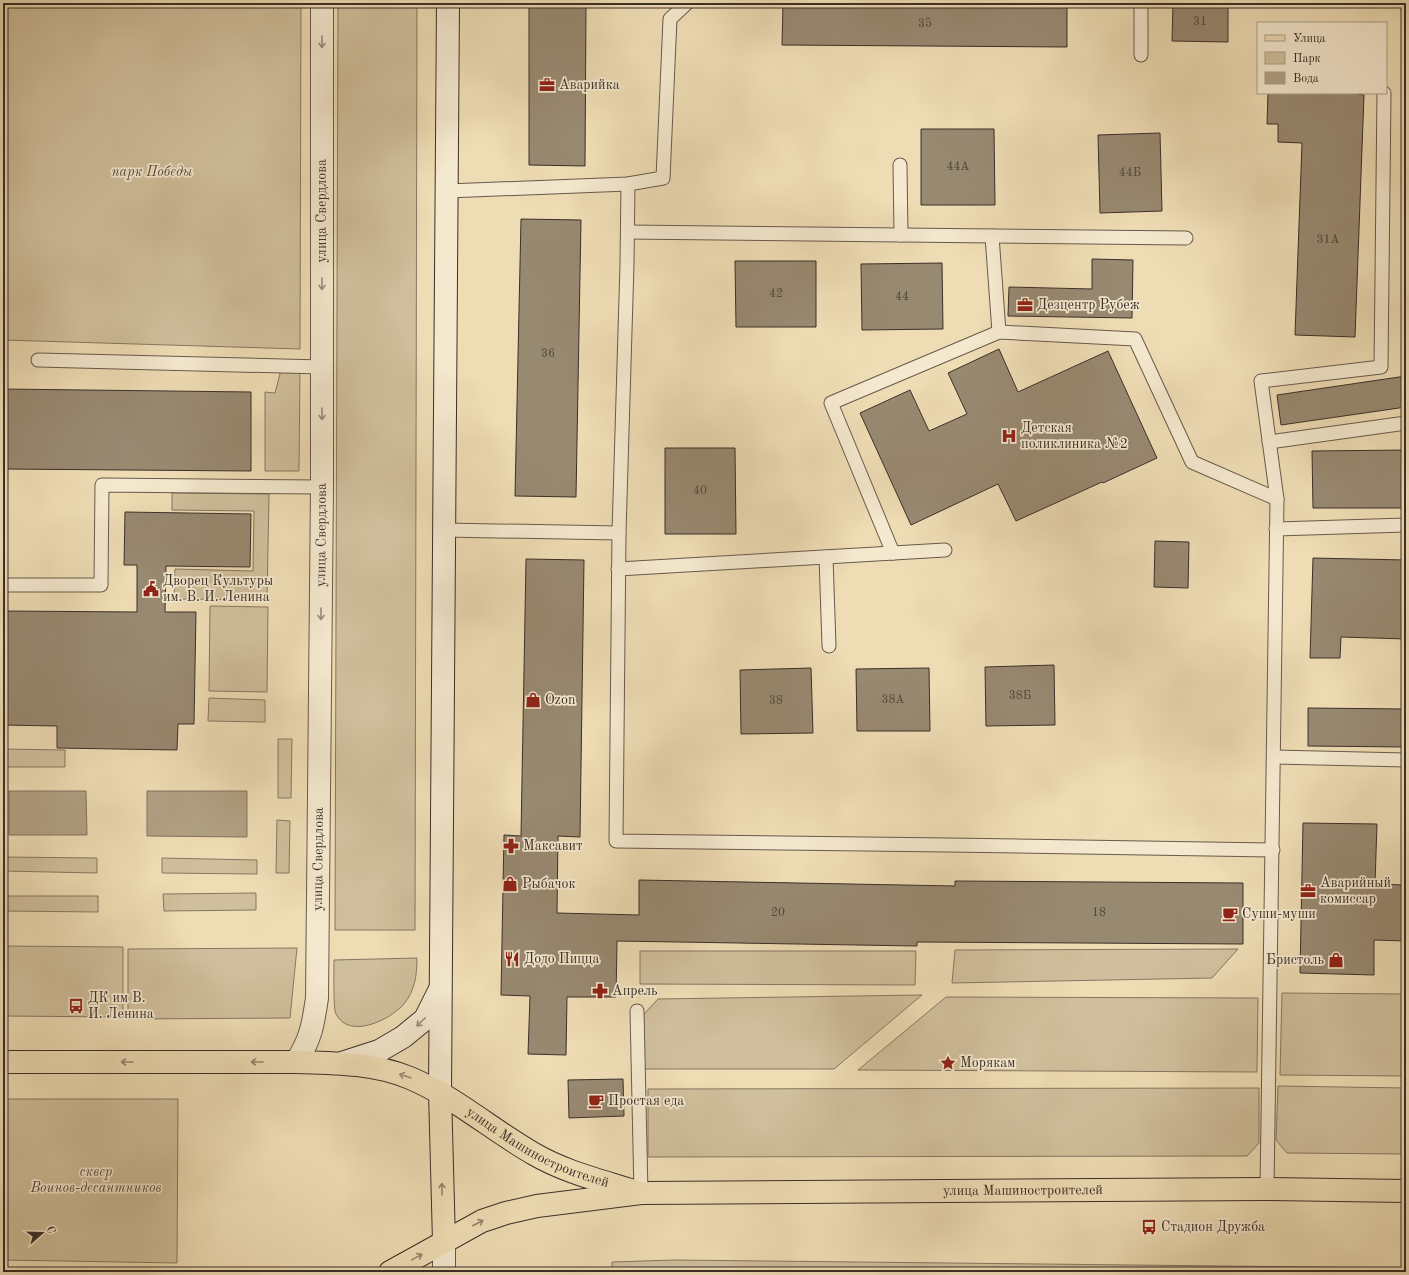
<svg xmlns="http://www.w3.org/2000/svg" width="1409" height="1275" font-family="'Old Standard TT',serif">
<rect width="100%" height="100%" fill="#eedcb4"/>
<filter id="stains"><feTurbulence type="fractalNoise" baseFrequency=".005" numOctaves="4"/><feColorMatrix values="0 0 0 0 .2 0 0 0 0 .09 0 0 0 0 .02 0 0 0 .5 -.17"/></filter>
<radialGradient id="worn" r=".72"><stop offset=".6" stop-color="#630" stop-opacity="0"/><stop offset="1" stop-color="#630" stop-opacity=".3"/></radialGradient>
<g fill="#d0bf9c" stroke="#867762">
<path d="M3 3H301L300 349 3 340Z"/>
<path d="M338 3H417L415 930H335Z"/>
<path d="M281 370H300L299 471H265V392L275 393Z"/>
<path d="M172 493 269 494 267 600 174 599 175 569 253 571 254 511 172 510Z"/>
<path d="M210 606 268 607 267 692 209 691Z"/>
<path d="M209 698 265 700V722L208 721Z"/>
<path d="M278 739H292L291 798H278Z"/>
<path d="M3 749 65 750V767H3Z"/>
<path d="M277 820 290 821 289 873H276Z"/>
<path d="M3 857 97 858V873L3 871Z"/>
<path d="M162 858 257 860V874L162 873Z"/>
<path d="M256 893V910L164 911 163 894Z"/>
<path d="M3 896H98V912L3 911Z"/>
<path d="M3 946 123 947V1017L3 1016Z"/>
<path d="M297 948 290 1018 128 1019V949Z"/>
<path d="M1238 949 1212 978 952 983 955 950Z"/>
<path d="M640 951H916L915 985 640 984Z"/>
<path d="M417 958C417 975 415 990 404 1004 390 1020 349 1040 336 1014 333 1009 334 969 334 960Z"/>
<path d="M1282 993 1406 994V1076L1280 1075Z"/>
<path d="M922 995 834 1069H642V1016L658 999Z"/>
<path d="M946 997 1258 998 1257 1072 858 1070Z"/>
<path d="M1278 1086 1406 1088V1154L1287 1153 1276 1140Z"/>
<path d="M1259 1088V1143L1247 1156 648 1157V1089Z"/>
<path d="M3 1099H178L177 1263 3 1260Z"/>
<path d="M674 1260 1406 1268V1272H612V1262Z"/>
</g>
<g fill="#b1a184" stroke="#82735f">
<path d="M9 791H86L87 835H9Z"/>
<path d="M147 791H247V837L147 836Z"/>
</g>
<g fill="#988971" stroke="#3b2f28">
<path d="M529 3H586L585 166 529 165Z"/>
<path d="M783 3H1067V47L782 45Z"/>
<path d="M1173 3H1228V42L1172 41Z"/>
<path d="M1268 93H1357V94L1364 95 1355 337 1295 335 1302 143 1278 142V124H1267Z"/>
<path d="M921 129H994L995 205H921Z"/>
<path d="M1160 133 1162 211 1100 213 1098 135Z"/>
<path d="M521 219 581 220 576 497 515 496Z"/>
<path d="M1092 259 1133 260 1132 318 1008 316 1009 287 1092 289Z"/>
<path d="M735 261H816V327H736Z"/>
<path d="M942 263 943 329 862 330 861 264Z"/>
<path d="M999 349 1018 392 1108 351 1157 458 1103 483 1102 482 1016 521 998 484 911 525 860 413 910 390 929 431 967 414 948 373Z"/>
<path d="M1406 376V407L1281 425 1277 395Z"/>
<path d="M3 389 251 392V471L3 469Z"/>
<path d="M665 448H735L736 534H665Z"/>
<path d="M1406 450V508H1313L1312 451Z"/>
<path d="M125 512 251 514 250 567 166 566 165 612H196L194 724H178L177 750 57 748V726L3 725V611L137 612V565H124Z"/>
<path d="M1155 541 1189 542 1188 588 1154 587Z"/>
<path d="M1313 558 1406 560V639L1341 637 1340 658H1310Z"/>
<path d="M526 559 584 560 580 837 558 836 557 913 639 915V880L955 886V881L1243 883V944L917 942V946L617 941 616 997H567L566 1055 528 1054 530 996 501 995 504 835 521 836Z"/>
<path d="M1054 665 1055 725 986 726 985 667Z"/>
<path d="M811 668 813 733 741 734 740 670Z"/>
<path d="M929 668 930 731H857L856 669Z"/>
<path d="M1308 708 1406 709V747L1308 746Z"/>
<path d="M1303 823 1377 824 1375 884 1406 885V941L1374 940V975L1300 973Z"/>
<path d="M623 1079 624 1116 569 1118 568 1080Z"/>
</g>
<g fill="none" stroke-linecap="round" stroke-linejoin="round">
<defs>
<g id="service">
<path d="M1141 55V3"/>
<path d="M900 165 901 235"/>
<path d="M628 184 627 264 619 533 616 841 947 845 1273 850"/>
<path d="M447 191 628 184 663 178 670 19 687 3"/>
<path d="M628 232 1186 238"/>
<path d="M992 236 999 332"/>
<path d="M38 360 322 367"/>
<path d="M1269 442 1406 423"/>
<path d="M1276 529 1406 525"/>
<path d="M444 530 619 533"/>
<path d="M893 553 831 403 999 332 1135 339 1192 462 1277 499"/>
<path d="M826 557 829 646"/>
<path d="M618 569 945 550"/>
<path d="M3 585H101L102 485 322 487"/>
<path d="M1274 757 1406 760"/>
<path d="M637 1011 641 1193"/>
<path d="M1267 1189 1277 499 1261 381 1381 367 1384 93"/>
</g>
<g id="tertiary">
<path id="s1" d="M296 1062C311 1039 313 1025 317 998L322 487V3"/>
<path d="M444 1272V1242"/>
</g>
<g id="secondary">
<path d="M342 1063 379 1051 403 1037 425 1019 439 991"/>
<path d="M440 1092 448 3"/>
</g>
<g id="primary">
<path id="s2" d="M3 1062H296C334 1063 374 1063 410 1078 455 1097 492 1130 534 1154 565 1172 599 1180 634 1191"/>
<path d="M440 1092 444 1242"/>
<path id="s3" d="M390 1272 482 1221 506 1213 537 1206 641 1193 1267 1189 1406 1191"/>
</g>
</defs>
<use href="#service" stroke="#685a4b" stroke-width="15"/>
<use href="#tertiary" stroke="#685a4b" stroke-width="24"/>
<use href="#secondary" stroke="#3b2f28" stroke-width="24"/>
<use href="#primary" stroke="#3b2f28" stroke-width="24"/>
<use href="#service" stroke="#f4e8ce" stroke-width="13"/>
<use href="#tertiary" stroke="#f4e8ce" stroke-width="22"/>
<use href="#secondary" stroke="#f4e8ce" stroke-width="22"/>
<use href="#primary" stroke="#eedcb4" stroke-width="22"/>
</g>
<defs><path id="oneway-shaft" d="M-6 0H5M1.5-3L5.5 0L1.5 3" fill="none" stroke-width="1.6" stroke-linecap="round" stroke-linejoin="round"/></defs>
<g stroke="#988c7b">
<use href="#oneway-shaft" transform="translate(322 42) rotate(90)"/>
<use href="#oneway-shaft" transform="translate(322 284) rotate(90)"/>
<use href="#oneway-shaft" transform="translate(322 414) rotate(90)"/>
<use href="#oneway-shaft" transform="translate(321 614) rotate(90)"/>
<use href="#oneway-shaft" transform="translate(421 1022) rotate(135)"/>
</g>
<g stroke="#94866e">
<use href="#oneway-shaft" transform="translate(127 1062) rotate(180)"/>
<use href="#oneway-shaft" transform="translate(257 1062) rotate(180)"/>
<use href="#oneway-shaft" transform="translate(405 1076) rotate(-162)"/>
<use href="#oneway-shaft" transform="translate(442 1189) rotate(-91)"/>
<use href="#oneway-shaft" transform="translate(478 1223) rotate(-27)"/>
<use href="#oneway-shaft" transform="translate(417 1257) rotate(-29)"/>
</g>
<defs>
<symbol id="office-bare" viewBox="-9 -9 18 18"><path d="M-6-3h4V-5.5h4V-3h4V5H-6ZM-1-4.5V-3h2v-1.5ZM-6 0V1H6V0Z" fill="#8f2418" stroke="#f4e8ce" stroke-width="2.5" paint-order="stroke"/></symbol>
<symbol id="hospital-bare" viewBox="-9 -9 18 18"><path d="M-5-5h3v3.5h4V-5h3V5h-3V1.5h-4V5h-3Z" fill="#8f2418" stroke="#f4e8ce" stroke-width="2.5" paint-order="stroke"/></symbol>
<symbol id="civic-bare" viewBox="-9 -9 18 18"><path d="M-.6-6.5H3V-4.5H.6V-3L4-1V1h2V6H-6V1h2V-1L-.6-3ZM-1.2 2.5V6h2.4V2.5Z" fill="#8f2418" stroke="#f4e8ce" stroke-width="2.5" paint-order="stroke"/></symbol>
<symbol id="shop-bare" viewBox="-9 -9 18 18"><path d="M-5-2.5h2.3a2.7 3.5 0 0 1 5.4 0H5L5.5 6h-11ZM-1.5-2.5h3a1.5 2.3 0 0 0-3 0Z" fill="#8f2418" stroke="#f4e8ce" stroke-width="2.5" paint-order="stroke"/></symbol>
<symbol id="pharmacy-bare" viewBox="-9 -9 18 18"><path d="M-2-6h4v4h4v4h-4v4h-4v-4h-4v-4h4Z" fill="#8f2418" stroke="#f4e8ce" stroke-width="2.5" paint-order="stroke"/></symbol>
<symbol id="cafe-bare" viewBox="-9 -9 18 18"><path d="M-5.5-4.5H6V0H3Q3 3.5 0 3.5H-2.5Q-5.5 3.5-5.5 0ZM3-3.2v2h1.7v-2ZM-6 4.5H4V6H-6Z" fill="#8f2418" stroke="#f4e8ce" stroke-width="2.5" paint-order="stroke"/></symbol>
<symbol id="restaurant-bare" viewBox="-9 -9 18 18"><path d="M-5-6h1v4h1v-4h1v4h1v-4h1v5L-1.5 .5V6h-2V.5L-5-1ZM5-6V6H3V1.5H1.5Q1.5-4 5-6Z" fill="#8f2418" stroke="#f4e8ce" stroke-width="2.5" paint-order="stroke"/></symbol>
<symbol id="bus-bare" viewBox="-9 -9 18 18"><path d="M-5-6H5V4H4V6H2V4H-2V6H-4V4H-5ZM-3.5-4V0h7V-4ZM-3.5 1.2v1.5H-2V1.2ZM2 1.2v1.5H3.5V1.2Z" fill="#8f2418" stroke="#f4e8ce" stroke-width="2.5" paint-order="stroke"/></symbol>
<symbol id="sight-bare" viewBox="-9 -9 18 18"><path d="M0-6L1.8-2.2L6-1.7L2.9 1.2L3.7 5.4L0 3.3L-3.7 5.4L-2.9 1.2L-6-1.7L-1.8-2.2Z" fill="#8f2418" stroke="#f4e8ce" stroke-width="2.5" paint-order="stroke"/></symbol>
</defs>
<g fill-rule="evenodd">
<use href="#office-bare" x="536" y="74" width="22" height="22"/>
<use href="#office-bare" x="1014" y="294" width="22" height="22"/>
<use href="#hospital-bare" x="998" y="425" width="22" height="22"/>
<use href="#civic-bare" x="140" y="578" width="22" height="22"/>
<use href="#shop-bare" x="522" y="689" width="22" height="22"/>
<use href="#pharmacy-bare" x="500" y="835" width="22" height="22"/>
<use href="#shop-bare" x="499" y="873" width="22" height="22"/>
<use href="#office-bare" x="1297" y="880" width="22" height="22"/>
<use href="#cafe-bare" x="1219" y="903" width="22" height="22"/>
<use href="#restaurant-bare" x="501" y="948" width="22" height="22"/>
<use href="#shop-bare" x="1325" y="949" width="22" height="22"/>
<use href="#pharmacy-bare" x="589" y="980" width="22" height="22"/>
<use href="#bus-bare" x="65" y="995" width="22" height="22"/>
<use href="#sight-bare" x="937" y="1052" width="22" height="22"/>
<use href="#cafe-bare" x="585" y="1090" width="22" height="22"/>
<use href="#bus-bare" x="1138" y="1216" width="22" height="22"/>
</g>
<g text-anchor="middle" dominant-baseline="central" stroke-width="3.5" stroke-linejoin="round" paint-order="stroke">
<g font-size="12" fill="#52463a">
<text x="1200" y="22">31</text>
<text x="925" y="24">35</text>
<text x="958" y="167">44А</text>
<text x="1130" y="173">44Б</text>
<text x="1328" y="240">31А</text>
<text x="776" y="294">42</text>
<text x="902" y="297">44</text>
<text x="548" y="354">36</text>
<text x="700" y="491">40</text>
<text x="1020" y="696">38Б</text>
<text x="893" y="700">38А</text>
<text x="776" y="701">38</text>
<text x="778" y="913">20</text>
<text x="1099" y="913">18</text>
</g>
<g font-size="14" fill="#3b2f28" stroke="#f4e8ce" text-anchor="start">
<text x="559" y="85">Аварийка</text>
<text x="1037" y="305">Дезцентр Рубеж</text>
<text x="1021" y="428">Детская<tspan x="1021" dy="16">поликлиника №2</tspan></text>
<text x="163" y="581">Дворец Культуры<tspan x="163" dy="16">им. В. И. Ленина</tspan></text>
<text x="545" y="700">Ozon</text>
<text x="523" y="846">Максавит</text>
<text x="1320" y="883">Аварийный<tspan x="1320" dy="16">комиссар</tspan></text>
<text x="522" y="884">Рыбачок</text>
<text x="1242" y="914">Суши-муши</text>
<text x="524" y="959">Додо Пицца</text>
<text x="1324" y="960" text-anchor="end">Бристоль</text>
<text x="612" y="991">Апрель</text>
<text x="88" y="998">ДК им В.<tspan x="88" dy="16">И. Ленина</tspan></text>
<text x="960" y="1063">Морякам</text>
<text x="608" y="1101">Простая еда</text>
<text x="1161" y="1227">Стадион Дружба</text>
</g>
<g font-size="14" font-style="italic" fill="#594c3f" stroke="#f4e8ce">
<text x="152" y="172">парк Победы</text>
<text x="96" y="1172">сквер<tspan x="96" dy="16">Воинов-десантников</tspan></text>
</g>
<g font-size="14" fill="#3b2f28" stroke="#f4e8ce">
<text transform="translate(322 211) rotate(-90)">улица Свердлова</text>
<text stroke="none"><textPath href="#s1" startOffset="531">улица Свердлова</textPath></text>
<text stroke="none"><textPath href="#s1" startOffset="207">улица Свердлова</textPath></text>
<text stroke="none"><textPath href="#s2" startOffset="555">улица Машиностроителей</textPath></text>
<text stroke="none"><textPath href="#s3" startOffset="649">улица Машиностроителей</textPath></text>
</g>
</g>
<rect width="1409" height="1275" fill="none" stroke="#eedcb4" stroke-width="16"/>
<rect x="4" y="4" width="1401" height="1267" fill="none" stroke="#3b2f28" stroke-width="2"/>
<rect x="8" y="8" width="1393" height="1259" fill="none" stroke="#3b2f28"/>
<rect x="1257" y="22" width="130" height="72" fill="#f4e8ce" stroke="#aa9e8c"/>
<rect x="1265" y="35" width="20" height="6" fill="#eedcb4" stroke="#aa9e8c"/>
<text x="1293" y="42" font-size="12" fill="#3b2f28">Улица</text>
<rect x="1265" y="52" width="20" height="12" fill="#d0bf9c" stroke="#aa9e8c"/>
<text x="1293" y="62" font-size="12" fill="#3b2f28">Парк</text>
<rect x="1265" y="72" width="20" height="12" fill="#b1a184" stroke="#aa9e8c"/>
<text x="1293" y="82" font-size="12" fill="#3b2f28">Вода</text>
<g transform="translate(42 1233) rotate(70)" stroke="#f4e8ce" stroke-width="3" paint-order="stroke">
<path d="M0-3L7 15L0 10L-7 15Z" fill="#3b2f28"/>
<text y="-6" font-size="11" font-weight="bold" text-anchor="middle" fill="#3b2f28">С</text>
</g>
<rect width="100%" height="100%" filter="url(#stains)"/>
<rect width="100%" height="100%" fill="url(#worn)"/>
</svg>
